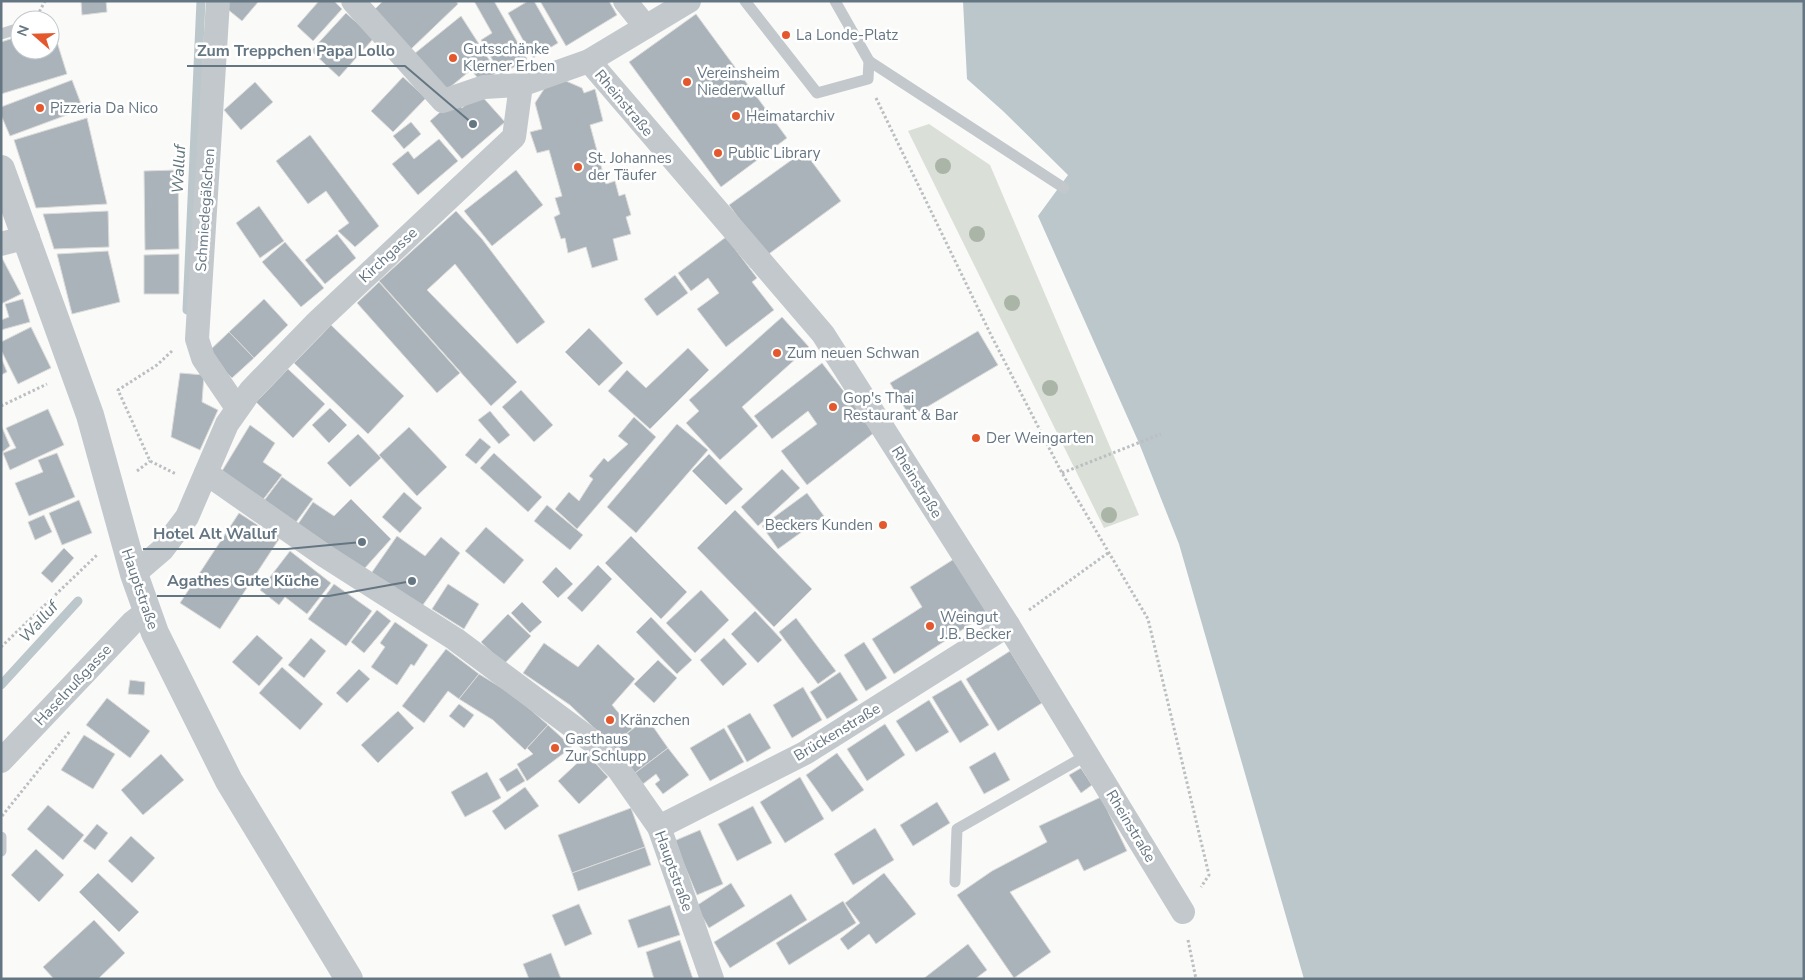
<svg xmlns="http://www.w3.org/2000/svg" width="1805" height="980" font-family="'Nunito Sans',sans-serif">
<rect width="100%" height="100%" fill="#fafaf8"/>
<path fill="#dadfd7" d="M929 124 990 165 1139 515 1104 528 908 131Z"/>
<path fill="#bbc7cb" d="M963 1H1804V979H1304L1179 544 1139 443 1038 216 1068 175 1003 111 967 79Z"/>
<g fill="none" stroke-linecap="round" stroke-linejoin="round">
<g stroke="#bbc7cb" stroke-width="9">
<path d="M187 310 201 1"/>
<path d="M1 685 78 601"/>
</g>
</g>
<g fill="#aab3b9" stroke="#dcdcda">
<path d="M81 1H106L107 12 82 15Z"/>
<path d="M226 1H259L242 21 226 8Z"/>
<path d="M319 1H334L342 9 313 41 297 26Z"/>
<path d="M383 1H456L458 4 410 50 373 11Z"/>
<path d="M474 1H494L527 59 501 75 481 40 492 33Z"/>
<path d="M528 1H534L558 43 533 58 508 13Z"/>
<path d="M540 1H609L617 15 566 46Z"/>
<path d="M346 13 374 38 339 77 311 51Z"/>
<path d="M696 14 787 138 721 187 629 62Z"/>
<path d="M461 16 497 72 482 83 471 70 444 92 414 54Z"/>
<path d="M52 26 67 74 1 94V42L20 36V50H50V27Z"/>
<path d="M403 77 426 98 393 132 371 111Z"/>
<path d="M72 80 83 109 10 136 1 115V107Z"/>
<path d="M566 81 582 88 584 93 595 89 603 121 590 125 606 184 615 181 619 196 625 194 631 215 626 217 631 234 613 239 618 260 592 268 586 247 568 253 565 238 561 239 554 217 560 214 555 198 562 196 549 150 537 153 530 132 542 129 535 103 546 86Z"/>
<path d="M255 82 273 102 241 130 224 110Z"/>
<path d="M479 93 505 122 462 159 430 121 455 99 462 108Z"/>
<path d="M87 118 107 204 36 208 14 140Z"/>
<path d="M411 122 421 134 404 149 393 136Z"/>
<path d="M310 135 379 226 355 247 338 231 349 223 326 191 308 204 276 161Z"/>
<path d="M439 139 458 161 418 195 392 164 408 151 414 159Z"/>
<path d="M804 151 841 201 766 256 729 205Z"/>
<path d="M178 170 179 249 145 250 144 171Z"/>
<path d="M516 170 543 205 492 246 464 211Z"/>
<path d="M259 206 284 241 260 258 236 223Z"/>
<path d="M108 211 109 247 54 249 43 214Z"/>
<path d="M456 211 482 239 545 322 517 344 455 264 427 290 517 382 491 406 379 281Z"/>
<path d="M337 234 356 258 325 284 305 260Z"/>
<path d="M726 237 757 278 752 282 774 310 726 347 697 309 719 293 708 278 691 291 678 273Z"/>
<path d="M285 242 324 288 301 307 262 262Z"/>
<path d="M108 251 120 302 72 314 57 254Z"/>
<path d="M179 254V294H144V255Z"/>
<path d="M1 256 21 294 1 304Z"/>
<path d="M675 275 688 293 657 316 644 299Z"/>
<path d="M379 282 460 373 437 393 357 303Z"/>
<path d="M23 299 30 322 1 330V320L9 317 5 304Z"/>
<path d="M264 299 288 325 254 358 229 332Z"/>
<path d="M782 317 809 347 742 407 758 426 720 460 686 423 699 411 689 400Z"/>
<path d="M331 325 404 396 368 434 294 363Z"/>
<path d="M31 327 51 368 18 384 1 350V342Z"/>
<path d="M589 328 623 363 599 386 565 352Z"/>
<path d="M978 331 998 365 910 417 890 383Z"/>
<path d="M229 332 254 358 232 378 207 353Z"/>
<path d="M688 348 709 370 650 429 608 391 627 370 646 388Z"/>
<path d="M1 357 7 372 1 375Z"/>
<path d="M822 363 875 432 807 485 781 451 817 424 808 411 772 439 754 416Z"/>
<path d="M288 369 325 404 293 438 256 402Z"/>
<path d="M180 373 204 375 202 402 218 410 200 450 171 437Z"/>
<path d="M521 390 553 425 534 442 502 407Z"/>
<path d="M330 408 347 425 329 443 312 425Z"/>
<path d="M48 409 64 445 10 470 3 453 16 448 6 428Z"/>
<path d="M490 411 510 435 499 444 478 420Z"/>
<path d="M634 417 656 437 577 529 555 509 569 492 579 501 593 479 589 476 604 458 608 462 628 444 618 436Z"/>
<path d="M677 424 708 450 636 533 607 507Z"/>
<path d="M1 425 10 446 1 453Z"/>
<path d="M250 425 275 443 263 462 282 475 262 501 222 471Z"/>
<path d="M409 427 447 467 417 496 379 455Z"/>
<path d="M358 434 381 458 350 487 327 463Z"/>
<path d="M480 438 491 447 476 464 465 455Z"/>
<path d="M57 453 75 497 29 516 15 483 43 472 38 460Z"/>
<path d="M494 453 542 497 528 512 480 468Z"/>
<path d="M709 454 743 489 726 505 692 471Z"/>
<path d="M782 469 800 488 758 526 741 507Z"/>
<path d="M282 477 313 499 294 525 263 502Z"/>
<path d="M404 492 422 508 400 533 382 517Z"/>
<path d="M807 493 824 516 778 549 762 526Z"/>
<path d="M351 499 391 539 364 569 298 524 313 502 334 516Z"/>
<path d="M79 500 92 533 62 545 49 513Z"/>
<path d="M547 505 583 535 570 550 534 521Z"/>
<path d="M735 510 812 589 774 627 697 548Z"/>
<path d="M239 513 279 539 220 629 180 603Z"/>
<path d="M44 515 52 532 35 540 28 522Z"/>
<path d="M486 527 524 560 504 584 465 551Z"/>
<path d="M397 536 425 556 441 537 460 553 420 609 370 575Z"/>
<path d="M631 536 687 592 661 619 605 563Z"/>
<path d="M64 548 74 558 52 583 41 573Z"/>
<path d="M290 551 331 583 307 614 285 597 279 605 260 590Z"/>
<path d="M954 559 988 613 894 674 872 639 922 607 910 587Z"/>
<path d="M598 565 612 579 582 612 567 598Z"/>
<path d="M556 567 573 584 558 598 542 582Z"/>
<path d="M334 584 372 611 346 646 308 619Z"/>
<path d="M448 584 479 604 464 629 432 609Z"/>
<path d="M701 590 729 620 695 653 666 623Z"/>
<path d="M522 602 542 622 530 633 511 613Z"/>
<path d="M377 610 391 621 364 653 351 642Z"/>
<path d="M755 611 782 640 758 663 731 634Z"/>
<path d="M508 614 531 636 504 664 481 642Z"/>
<path d="M651 617 692 660 677 674 636 632Z"/>
<path d="M796 618 836 671 818 684 779 632Z"/>
<path d="M395 622 428 645 414 666 411 664 397 685 371 667 385 647 380 643Z"/>
<path d="M257 635 283 658 259 686 232 662Z"/>
<path d="M311 638 326 651 304 678 288 665Z"/>
<path d="M724 638 747 664 723 686 700 660Z"/>
<path d="M864 642 887 678 866 691 844 655Z"/>
<path d="M544 643 578 667 598 644 635 679 612 705 632 729 612 745 570 705 523 673Z"/>
<path d="M446 649 479 674 459 699 448 691 424 723 402 706Z"/>
<path d="M1010 651 1042 703 998 731 966 679Z"/>
<path d="M658 660 677 678 654 703 634 684Z"/>
<path d="M282 667 323 704 300 730 259 693Z"/>
<path d="M359 669 370 679 347 703 336 693Z"/>
<path d="M840 672 858 700 827 719 810 692Z"/>
<path d="M479 674 515 696 548 725 525 750 493 720 459 699Z"/>
<path d="M130 680 145 682 144 695 128 694Z"/>
<path d="M961 680 989 725 960 743 932 697Z"/>
<path d="M803 687 822 720 792 738 773 705Z"/>
<path d="M107 698 150 731 130 758 86 725Z"/>
<path d="M929 700 949 732 916 752 896 721Z"/>
<path d="M459 704 474 715 464 728 449 716Z"/>
<path d="M398 711 414 728 378 763 361 745Z"/>
<path d="M750 713 771 748 747 762 727 726Z"/>
<path d="M647 718 668 748 635 773 612 745Z"/>
<path d="M885 724 905 755 867 781 847 749Z"/>
<path d="M548 725 572 747 527 781 517 764 533 754 527 748Z"/>
<path d="M724 728 744 762 710 781 690 748Z"/>
<path d="M84 735 115 754 93 789 61 770Z"/>
<path d="M668 748 689 775 663 794 655 784 660 780 656 774 643 784 635 773Z"/>
<path d="M995 752 1010 780 984 794 969 767Z"/>
<path d="M837 753 864 790 832 812 806 775Z"/>
<path d="M161 754 184 780 143 815 121 790Z"/>
<path d="M587 754 608 777 579 804 558 781Z"/>
<path d="M517 768 525 781 507 792 499 779Z"/>
<path d="M1081 768 1092 785 1081 793 1069 775Z"/>
<path d="M487 772 501 798 465 817 451 792Z"/>
<path d="M800 777 824 819 785 843 760 802Z"/>
<path d="M525 787 539 806 505 830 492 811Z"/>
<path d="M1101 797 1127 851 1084 871 1078 859 1010 892 1051 952 1014 978 957 895 992 871 1047 842 1039 826Z"/>
<path d="M937 802 950 823 913 846 900 825Z"/>
<path d="M48 805 84 835 63 860 27 829Z"/>
<path d="M753 806 772 843 737 861 718 824Z"/>
<path d="M631 808 645 847 572 873 558 835Z"/>
<path d="M97 824 108 833 95 850 83 841Z"/>
<path d="M875 828 894 860 853 885 834 854Z"/>
<path d="M700 830 723 884 697 895 674 841Z"/>
<path d="M131 836 155 858 132 883 108 861Z"/>
<path d="M645 847 651 865 578 891 572 873Z"/>
<path d="M36 849 64 875 39 902 11 875Z"/>
<path d="M98 873 139 912 119 932 79 892Z"/>
<path d="M884 873 916 914 876 944 869 934 848 950 840 939 860 923 845 903Z"/>
<path d="M731 883 745 906 709 928 696 906Z"/>
<path d="M791 894 807 920 730 968 714 942Z"/>
<path d="M843 901 856 923 789 965 776 943Z"/>
<path d="M579 904 592 934 565 946 552 915Z"/>
<path d="M670 905 680 935 638 948 628 920Z"/>
<path d="M94 920 125 953 98 979H54L43 967Z"/>
<path d="M680 940 693 979H654L646 952Z"/>
<path d="M968 944 987 970 975 979H923Z"/>
<path d="M551 953 561 979H529L523 964Z"/>
</g>
<g fill="none" stroke-linecap="round" stroke-linejoin="round">
<g stroke="#bbbfc2" stroke-width="3" stroke-dasharray="2.5 2.5" stroke-linecap="butt">
<path d="M37 16 45 1"/>
<path d="M876 98 991 335 1062 473 1148 619 1209 875 1201 887"/>
<path d="M172 351 157 365 118 390 150 461 176 474"/>
<path d="M1 406 47 384"/>
<path d="M137 471 150 461"/>
<path d="M1062 473 1161 434"/>
<path d="M1029 610 1108 553"/>
<path d="M1 647 98 554"/>
<path d="M2 816 70 731"/>
<path d="M1188 940 1196 979"/>
</g>
<g stroke="#c3c8cc" stroke-width="11">
<path d="M745 1 817 93 868 79 869 61 835 1"/>
<path d="M1 34 20 28"/>
<path d="M869 61 1064 188"/>
<path d="M1 837V851"/>
<path d="M955 882 957 829 1087 755"/>
</g>
<g stroke="#c3c8cc" stroke-width="24">
<path d="M218 1 197 339 203 358 237 408"/>
<path d="M353 1 443 101 484 87 521 85"/>
<path d="M625 1 646 27"/>
<path d="M589 61 823 334 1008 625 1183 912"/>
<path d="M1 244 28 237"/>
<path d="M206 473 325 556 455 639 592 741 619 770 659 827 712 979"/>
<path d="M134 574 162 550 187 517 227 424 251 390 315 324 514 137 521 85 589 61 689 1"/>
<path d="M1 761 132 623 146 612"/>
<path d="M659 827 805 753 1008 625"/>
</g>
<path stroke="#c3c8cc" stroke-width="28" d="M1 169 90 415 134 574 155 633 229 781 349 979"/>
</g>
<g fill="#aab4a7">
<circle cx="943" cy="166" r="8"/>
<circle cx="977" cy="234" r="8"/>
<circle cx="1012" cy="303" r="8"/>
<circle cx="1050" cy="388" r="8"/>
<circle cx="1109" cy="515" r="8"/>
</g>
<g fill="#e4582e" stroke="#fff" stroke-width="2">
<circle cx="786" cy="35" r="5"/>
<circle cx="453" cy="58" r="5"/>
<circle cx="687" cy="82" r="5"/>
<circle cx="40" cy="108" r="5"/>
<circle cx="736" cy="116" r="5"/>
<circle cx="718" cy="153" r="5"/>
<circle cx="578" cy="167" r="5"/>
<circle cx="777" cy="353" r="5"/>
<circle cx="833" cy="407" r="5"/>
<circle cx="976" cy="438" r="5"/>
<circle cx="883" cy="525" r="5"/>
<circle cx="930" cy="626" r="5"/>
<circle cx="610" cy="720" r="5"/>
<circle cx="555" cy="748" r="5"/>
</g>
<g text-anchor="middle" dominant-baseline="central" stroke-width="5" stroke-linejoin="round" paint-order="stroke">
<g font-size="15" fill="#657683" stroke="#fff" text-anchor="start">
<text x="796" y="35">La Londe-Platz</text>
<text x="463" y="49">Gutsschänke<tspan x="463" dy="17">Klerner Erben</tspan></text>
<text x="697" y="73">Vereinsheim<tspan x="697" dy="17">Niederwalluf</tspan></text>
<text x="50" y="108">Pizzeria Da Nico</text>
<text x="746" y="116">Heimatarchiv</text>
<text x="728" y="153">Public Library</text>
<text x="588" y="158">St. Johannes<tspan x="588" dy="17">der Täufer</tspan></text>
<text x="787" y="353">Zum neuen Schwan</text>
<text x="843" y="398">Gop's Thai<tspan x="843" dy="17">Restaurant &amp; Bar</tspan></text>
<text x="986" y="438">Der Weingarten</text>
<text x="873" y="525" text-anchor="end">Beckers Kunden</text>
<text x="940" y="617">Weingut<tspan x="940" dy="17">J.B. Becker</tspan></text>
<text x="620" y="720">Kränzchen</text>
<text x="565" y="739">Gasthaus<tspan x="565" dy="17">Zur Schlupp</tspan></text>
</g>
<g font-size="15" fill="#657683" stroke="#fff">
<text transform="translate(624 103) rotate(50)">Rheinstraße</text>
<text transform="translate(205 210) rotate(-86)">Schmiedegäßchen</text>
<text transform="translate(388 255) rotate(-43)">Kirchgasse</text>
<text transform="translate(917 482) rotate(58)">Rheinstraße</text>
<text transform="translate(140 589) rotate(71)">Hauptstraße</text>
<text transform="translate(73 685) rotate(-47)">Haselnußgasse</text>
<text transform="translate(837 732) rotate(-31)">Brückenstraße</text>
<text transform="translate(1131 826) rotate(59)">Rheinstraße</text>
<text transform="translate(674 871) rotate(70)">Hauptstraße</text>
</g>
<g font-size="16" font-style="italic" fill="#60757c" stroke="#fff">
<text transform="translate(179 169) rotate(-87)">Walluf</text>
<text transform="translate(39 622) rotate(-48)">Walluf</text>
</g>
</g>
<path fill="none" stroke="#657683" stroke-width="2" d="M473 124L405 66H187M362 542L287 549H143M412 581L329 596H157"/>
<g fill="#657683" stroke="#fff" stroke-width="2">
<circle cx="473" cy="124" r="5"/>
<circle cx="362" cy="542" r="5"/>
<circle cx="412" cy="581" r="5"/>
</g>
<g font-size="16" text-anchor="middle" font-weight="bold" fill="#657683" stroke="#fff" stroke-width="5" stroke-linejoin="round" paint-order="stroke">
<text x="296" y="56">Zum Treppchen Papa Lollo</text>
<text x="215" y="539">Hotel Alt Walluf</text>
<text x="243" y="586">Agathes Gute Küche</text>
</g>
<rect width="1805" height="980" fill="none" stroke="#657683" stroke-width="5"/>
<g transform="translate(35 35) rotate(290)"><circle r="24" fill="#ffffff" stroke="#c1c8cd"/>
<path d="M0-4L9 19L0 12L-9 19Z" fill="#e4582e"/>
<text y="-8" font-size="14" font-weight="bold" text-anchor="middle" fill="#657683">N</text>
</g>
</svg>
